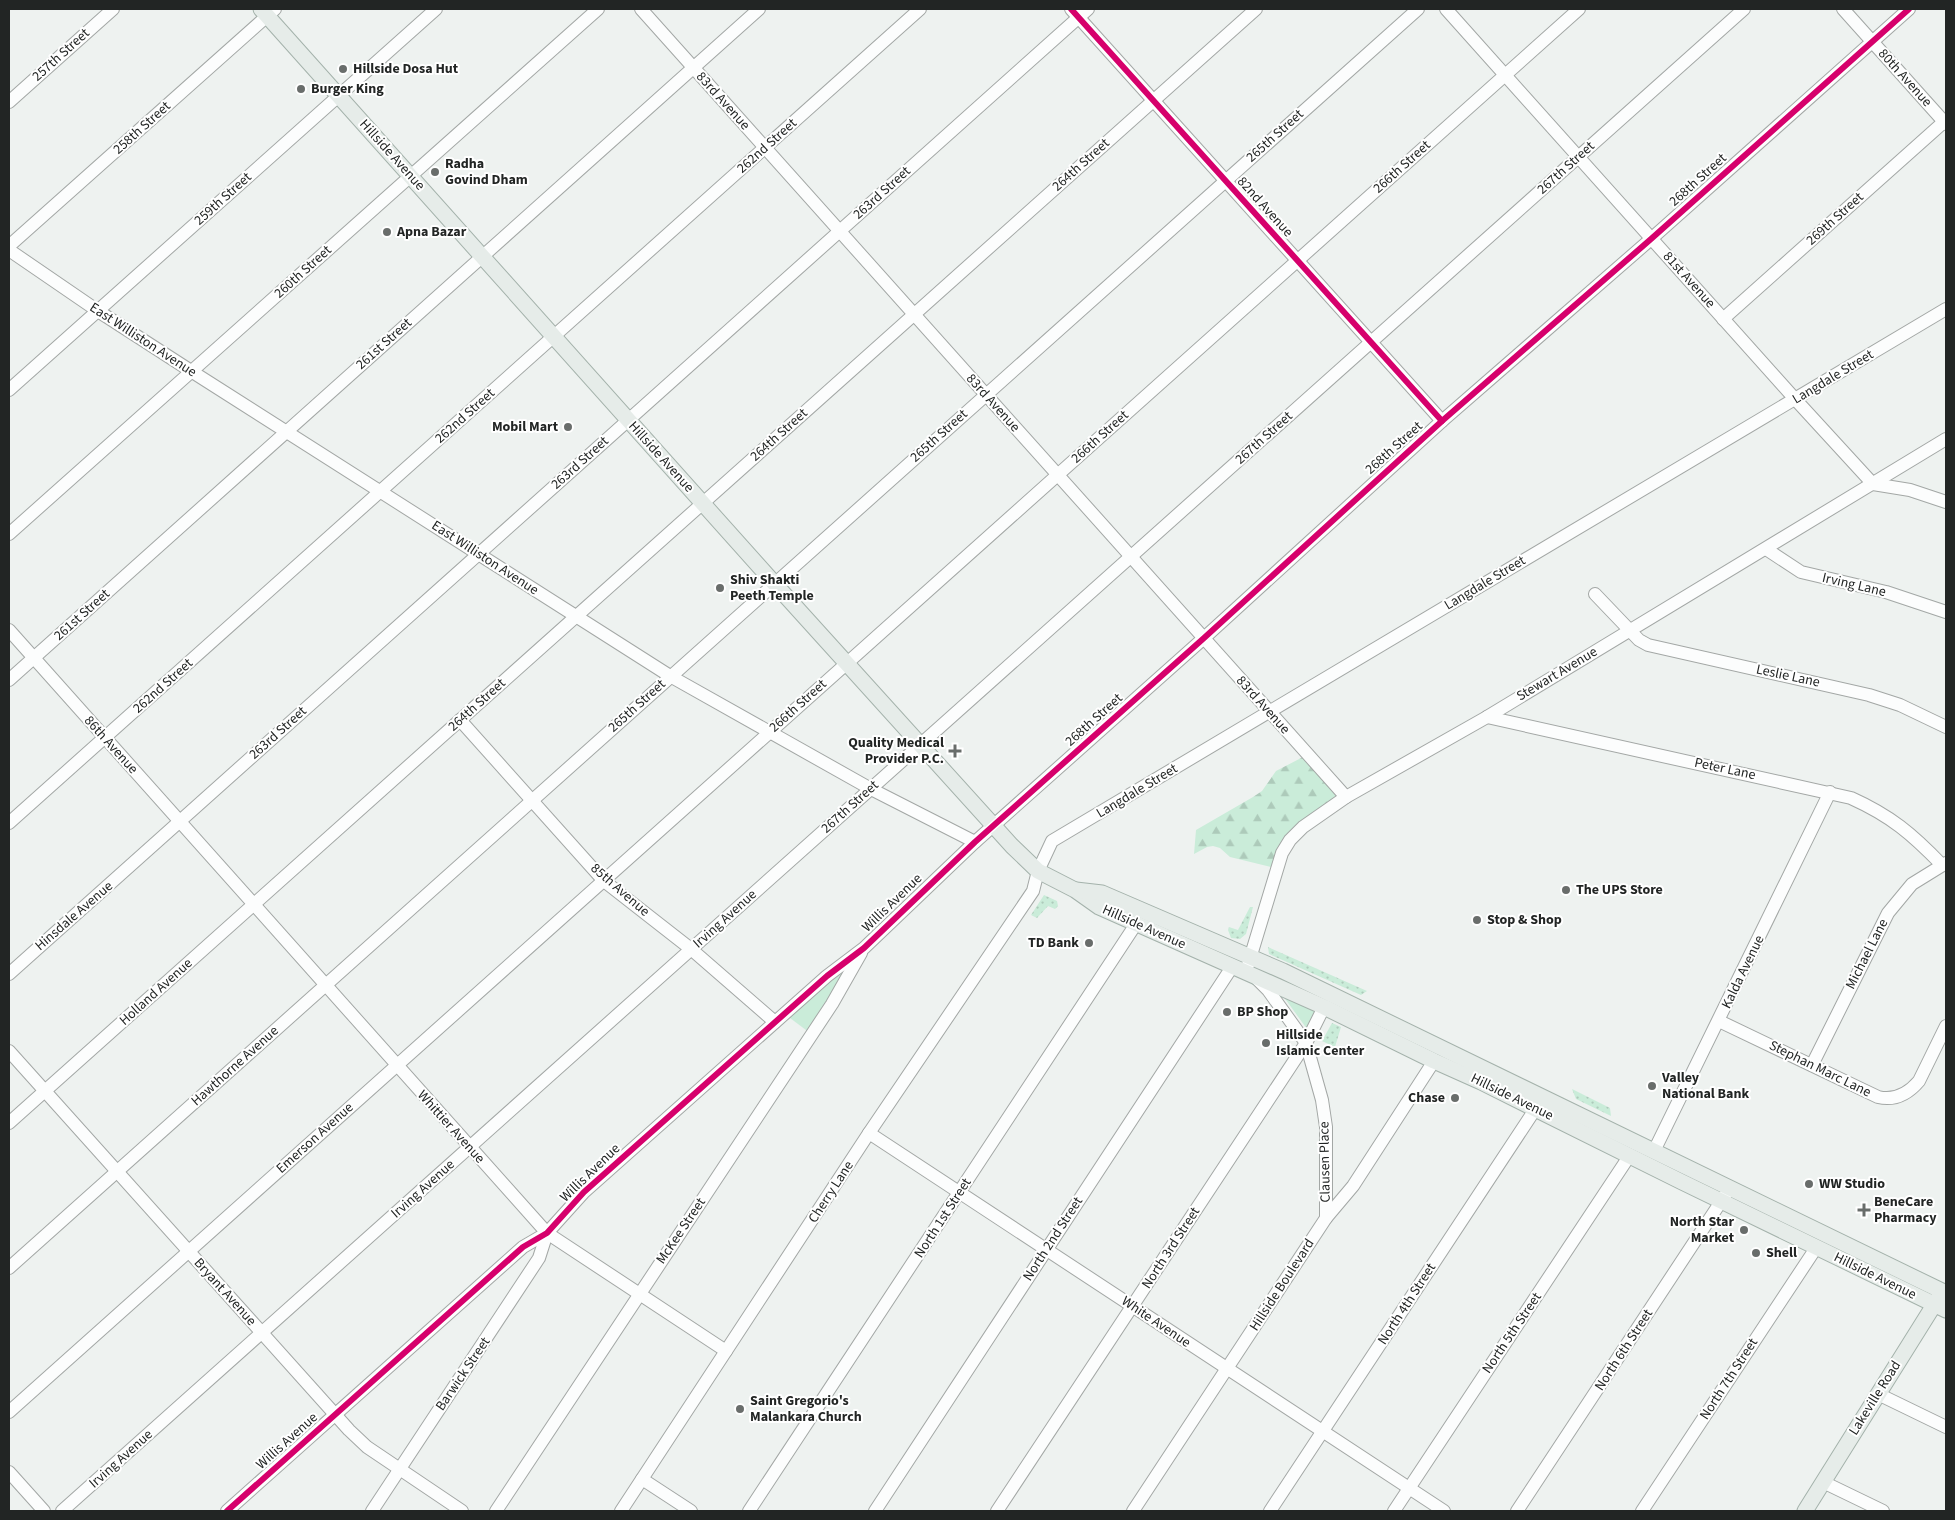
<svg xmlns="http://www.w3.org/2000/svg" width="1955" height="1520" font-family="'Source Sans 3',sans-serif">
<defs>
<pattern id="grass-dots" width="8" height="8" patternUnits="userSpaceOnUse" patternTransform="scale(1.25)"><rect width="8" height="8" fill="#caecd9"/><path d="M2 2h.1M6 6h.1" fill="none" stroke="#adcaba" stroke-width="1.8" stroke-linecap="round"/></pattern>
<pattern id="forest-firs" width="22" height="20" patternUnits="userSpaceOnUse" patternTransform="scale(1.25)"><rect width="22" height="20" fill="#caecd9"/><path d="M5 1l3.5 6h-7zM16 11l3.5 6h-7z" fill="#adcaba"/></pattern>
</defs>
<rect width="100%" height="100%" fill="#eef2f0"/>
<g fill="url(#grass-dots)">
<path d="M1044 895 1057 901 1058 906 1055 909 1048 906 1037 918 1031 915Z"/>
<path d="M1250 907H1253L1246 934 1240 939 1231 938 1228 930 1229 927 1238 930Z"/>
<path d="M1268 947 1367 991 1361 995 1269 954Z"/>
<path d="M1332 1023 1341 1027 1335 1047 1322 1041Z"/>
<path d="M1572 1089 1610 1108 1611 1116 1576 1099Z"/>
</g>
<path fill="url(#forest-firs)" d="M1303 757 1338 797 1271 867 1230 857 1220 848 1213 846 1207 847 1194 854 1196 830 1253 797 1262 791 1276 771Z"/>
<g fill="#caecd9">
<path d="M848 966 810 1033 786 1015Z"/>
<path d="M1287 998 1317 1012 1307 1029 1286 1000 1285 999Z"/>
</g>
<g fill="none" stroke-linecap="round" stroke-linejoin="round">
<defs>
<g id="minor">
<path d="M641 9 1346 797"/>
<path d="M1071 9 1442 421"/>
<path d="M1446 9 1795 399 1873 484 1910 490 1946 502"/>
<path d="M1843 9 1946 124"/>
<path d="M9 102 113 9"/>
<path d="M9 246 275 9"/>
<path d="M9 250 98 311 191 371 670 676 871 789 975 842"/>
<path d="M1723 319 1946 120"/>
<path d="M9 390 436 9"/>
<path d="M9 534 598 9"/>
<path d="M1766 549 1801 572 1886 592 1946 612"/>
<path d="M1595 594 1639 640 1648 645 1869 695 1900 705 1946 727"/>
<path d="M9 630 547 1233 726 1351"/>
<path d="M9 680 759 9"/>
<path d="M1487 717 1851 798C1891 816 1912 834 1942 865"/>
<path d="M460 720 604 881 691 949 775 1022"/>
<path d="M9 823 920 9"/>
<path d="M1248 965 1282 853 1290 840 1303 827 1346 797 1487 717 1946 439"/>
<path d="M9 974 1088 9"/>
<path d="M1257 979 1268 990 1306 1043 1322 1100 1326 1127V1218"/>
<path d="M1719 1021 1878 1097C1895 1101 1908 1094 1919 1081L1946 1026"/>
<path d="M9 1051 349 1430 367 1447 462 1511"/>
<path d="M1812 1065 1888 913 1912 884 1946 863"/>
<path d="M9 1123 1256 9"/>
<path d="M869 1133 1444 1511"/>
<path d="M1654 1151 1830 792"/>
<path d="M9 1268 1418 9"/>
<path d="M1878 1394 1946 1427"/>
<path d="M9 1412 1579 9"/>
<path d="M9 1472 44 1511"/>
<path d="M642 1479 691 1511"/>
<path d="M1823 1482 1883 1511"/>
<path d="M62 1511 1744 9"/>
<path d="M227 1511 523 1247 547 1233 584 1192 827 976 864 948 975 842 1204 638 1442 421 1651 239 1909 9"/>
<path d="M372 1511 539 1258 547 1233"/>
<path d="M496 1511 832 1004 861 953"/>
<path d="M621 1511 869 1133 1033 891 1038 871 1052 841 1946 309"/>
<path d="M749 1511 1136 924"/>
<path d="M875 1511 1232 967"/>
<path d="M997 1511 1306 1043 1324 1007"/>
<path d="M1133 1511 1326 1218 1353 1186 1434 1061"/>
<path d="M1270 1511 1540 1102"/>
<path d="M1394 1511 1630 1155"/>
<path d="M1517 1511 1726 1194"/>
<path d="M1642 1511 1816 1248"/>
</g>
<g id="major">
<path d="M261 9 774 583 1012 846 1038 871 1075 890 1099 907 1324 1007 1434 1061 1481 1082 1682 1182 1946 1310"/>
<path d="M1076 890 1102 893 1283 971 1946 1293"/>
<path d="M1805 1511 1939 1297"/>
</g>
</defs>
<use href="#minor" stroke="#a3a7a5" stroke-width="14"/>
<use href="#major" stroke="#a4b2ab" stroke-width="17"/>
<use href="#minor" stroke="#fcfdfd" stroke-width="12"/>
<use href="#major" stroke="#e6ece9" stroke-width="15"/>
<defs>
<g id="cycleway">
<path d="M1071 9 1442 421"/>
<path d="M227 1511 523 1247 547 1233 584 1192 827 976 864 948 975 842 1204 638 1442 421 1651 239 1909 9"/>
</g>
</defs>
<use href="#cycleway" stroke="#fff" stroke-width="9"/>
<use href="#cycleway" stroke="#d6006c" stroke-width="6"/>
</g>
<g fill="#696d6b" stroke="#fff" stroke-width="2">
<circle cx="343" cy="69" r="5"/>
<circle cx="301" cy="89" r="5"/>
<circle cx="435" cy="172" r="5"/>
<circle cx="387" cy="232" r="5"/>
<circle cx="568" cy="427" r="5"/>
<circle cx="720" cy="588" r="5"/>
<path d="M952.5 743.5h5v5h5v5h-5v5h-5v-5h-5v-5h5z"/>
<circle cx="1566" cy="890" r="5"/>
<circle cx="1477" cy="920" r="5"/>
<circle cx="1089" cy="943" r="5"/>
<circle cx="1227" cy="1012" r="5"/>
<circle cx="1266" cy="1043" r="5"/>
<circle cx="1652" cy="1086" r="5"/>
<circle cx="1455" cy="1098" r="5"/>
<circle cx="1809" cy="1184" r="5"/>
<path d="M1861.5 1202.5h5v5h5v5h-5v5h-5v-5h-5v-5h5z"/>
<circle cx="1744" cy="1230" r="5"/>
<circle cx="1756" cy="1253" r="5"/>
<circle cx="740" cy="1409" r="5"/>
</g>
<g text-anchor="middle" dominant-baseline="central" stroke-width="4" stroke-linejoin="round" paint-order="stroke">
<g font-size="14" fill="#222524" stroke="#fff">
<text transform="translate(61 55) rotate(-42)">257th Street</text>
<text transform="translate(1905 78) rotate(48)">80th Avenue</text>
<text transform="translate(723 101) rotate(48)">83rd Avenue</text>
<text transform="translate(142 128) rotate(-42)">258th Street</text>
<text transform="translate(1275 136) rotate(-42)">265th Street</text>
<text transform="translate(767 146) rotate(-42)">262nd Street</text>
<text transform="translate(392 155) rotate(48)">Hillside Avenue</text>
<text transform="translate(1081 165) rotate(-42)">264th Street</text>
<text transform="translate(1402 167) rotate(-42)">266th Street</text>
<text transform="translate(1566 168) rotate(-42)">267th Street</text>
<text transform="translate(1698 180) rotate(-42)">268th Street</text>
<text transform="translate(882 193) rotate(-42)">263rd Street</text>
<text transform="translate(223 199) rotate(-42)">259th Street</text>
<text transform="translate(1265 207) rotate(48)">82nd Avenue</text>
<text transform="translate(1835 219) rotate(-42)">269th Street</text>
<text transform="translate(303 272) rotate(-42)">260th Street</text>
<text transform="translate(1689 280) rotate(48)">81st Avenue</text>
<text transform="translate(143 340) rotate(33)">East Williston Avenue</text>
<text transform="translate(384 344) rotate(-42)">261st Street</text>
<text transform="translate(1833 377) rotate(-31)">Langdale Street</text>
<text transform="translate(993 403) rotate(48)">83rd Avenue</text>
<text transform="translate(465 416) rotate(-42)">262nd Street</text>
<text transform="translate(779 435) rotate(-42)">264th Street</text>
<text transform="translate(939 436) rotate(-42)">265th Street</text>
<text transform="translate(1100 437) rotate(-42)">266th Street</text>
<text transform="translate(1264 438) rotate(-42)">267th Street</text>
<text transform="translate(1394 448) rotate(-42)">268th Street</text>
<text transform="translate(661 457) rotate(48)">Hillside Avenue</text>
<text transform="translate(580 463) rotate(-42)">263rd Street</text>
<text transform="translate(485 558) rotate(33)">East Williston Avenue</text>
<text transform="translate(1485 583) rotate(-31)">Langdale Street</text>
<text transform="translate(1854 585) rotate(13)">Irving Lane</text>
<text transform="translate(82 615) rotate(-42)">261st Street</text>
<text transform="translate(1557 674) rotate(-31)">Stewart Avenue</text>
<text transform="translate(1788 676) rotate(12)">Leslie Lane</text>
<text transform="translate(163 686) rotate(-42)">262nd Street</text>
<text transform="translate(477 705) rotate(-42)">264th Street</text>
<text transform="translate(1263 705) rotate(48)">83rd Avenue</text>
<text transform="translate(637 706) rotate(-42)">265th Street</text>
<text transform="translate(798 706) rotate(-42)">266th Street</text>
<text transform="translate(1094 720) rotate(-42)">268th Street</text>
<text transform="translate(278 733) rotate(-42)">263rd Street</text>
<text transform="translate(111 745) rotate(48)">86th Avenue</text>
<text transform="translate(1725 769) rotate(12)">Peter Lane</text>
<text transform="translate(1137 791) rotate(-31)">Langdale Street</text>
<text transform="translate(850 807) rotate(-42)">267th Street</text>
<text transform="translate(620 890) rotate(41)">85th Avenue</text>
<text transform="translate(892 903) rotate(-44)">Willis Avenue</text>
<text transform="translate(74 916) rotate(-41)">Hinsdale Avenue</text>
<text transform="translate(725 919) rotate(-42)">Irving Avenue</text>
<text transform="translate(1144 927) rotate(24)">Hillside Avenue</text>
<text transform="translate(1867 954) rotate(-63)">Michael Lane</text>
<text transform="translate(1743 972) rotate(-64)">Kalda Avenue</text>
<text transform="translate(156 992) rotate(-42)">Holland Avenue</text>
<text transform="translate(235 1066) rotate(-42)">Hawthorne Avenue</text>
<text transform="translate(1820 1069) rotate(26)">Stephan Marc Lane</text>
<text transform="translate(1512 1097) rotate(26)">Hillside Avenue</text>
<text transform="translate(451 1127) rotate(48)">Whittier Avenue</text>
<text transform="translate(315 1138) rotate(-42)">Emerson Avenue</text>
<text transform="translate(1325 1162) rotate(-91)">Clausen Place</text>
<text transform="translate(590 1173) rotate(-44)">Willis Avenue</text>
<text transform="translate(423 1189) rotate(-42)">Irving Avenue</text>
<text transform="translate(831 1192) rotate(-57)">Cherry Lane</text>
<text transform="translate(943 1218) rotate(-57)">North 1st Street</text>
<text transform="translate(681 1231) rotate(-56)">McKee Street</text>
<text transform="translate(1053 1239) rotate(-57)">North 2nd Street</text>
<text transform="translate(1171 1248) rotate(-57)">North 3rd Street</text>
<text transform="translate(1875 1276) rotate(26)">Hillside Avenue</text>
<text transform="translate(1282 1285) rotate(-57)">Hillside Boulevard</text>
<text transform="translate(225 1292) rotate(48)">Bryant Avenue</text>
<text transform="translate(1407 1304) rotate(-57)">North 4th Street</text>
<text transform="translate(1156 1322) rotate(34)">White Avenue</text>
<text transform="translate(1512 1333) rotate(-56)">North 5th Street</text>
<text transform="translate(1624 1350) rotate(-57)">North 6th Street</text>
<text transform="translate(463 1374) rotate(-56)">Barwick Street</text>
<text transform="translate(1729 1379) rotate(-57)">North 7th Street</text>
<text transform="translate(1875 1398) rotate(-58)">Lakeville Road</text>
<text transform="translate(287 1441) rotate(-42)">Willis Avenue</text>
<text transform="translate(121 1459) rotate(-42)">Irving Avenue</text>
</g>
<g font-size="14" font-weight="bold" fill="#222524" stroke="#fff" text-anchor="start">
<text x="353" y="69">Hillside Dosa Hut</text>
<text x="311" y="89">Burger King</text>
<text x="445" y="164">Radha<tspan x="445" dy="16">Govind Dham</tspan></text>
<text x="397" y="232">Apna Bazar</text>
<text x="558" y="427" text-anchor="end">Mobil Mart</text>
<text x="730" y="580">Shiv Shakti<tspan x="730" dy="16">Peeth Temple</tspan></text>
<text x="944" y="743" text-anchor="end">Quality Medical<tspan x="944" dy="16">Provider P.C.</tspan></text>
<text x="1576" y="890">The UPS Store</text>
<text x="1487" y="920">Stop &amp; Shop</text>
<text x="1079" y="943" text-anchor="end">TD Bank</text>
<text x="1237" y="1012">BP Shop</text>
<text x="1276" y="1035">Hillside<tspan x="1276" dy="16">Islamic Center</tspan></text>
<text x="1662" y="1078">Valley<tspan x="1662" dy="16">National Bank</tspan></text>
<text x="1445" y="1098" text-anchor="end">Chase</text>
<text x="1819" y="1184">WW Studio</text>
<text x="1874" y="1202">BeneCare<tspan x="1874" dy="16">Pharmacy</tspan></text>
<text x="1734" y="1222" text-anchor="end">North Star<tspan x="1734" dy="16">Market</tspan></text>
<text x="1766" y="1253">Shell</text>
<text x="750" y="1401">Saint Gregorio's<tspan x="750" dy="16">Malankara Church</tspan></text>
</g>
</g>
<rect width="1955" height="1520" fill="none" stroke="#222524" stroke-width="20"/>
</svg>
